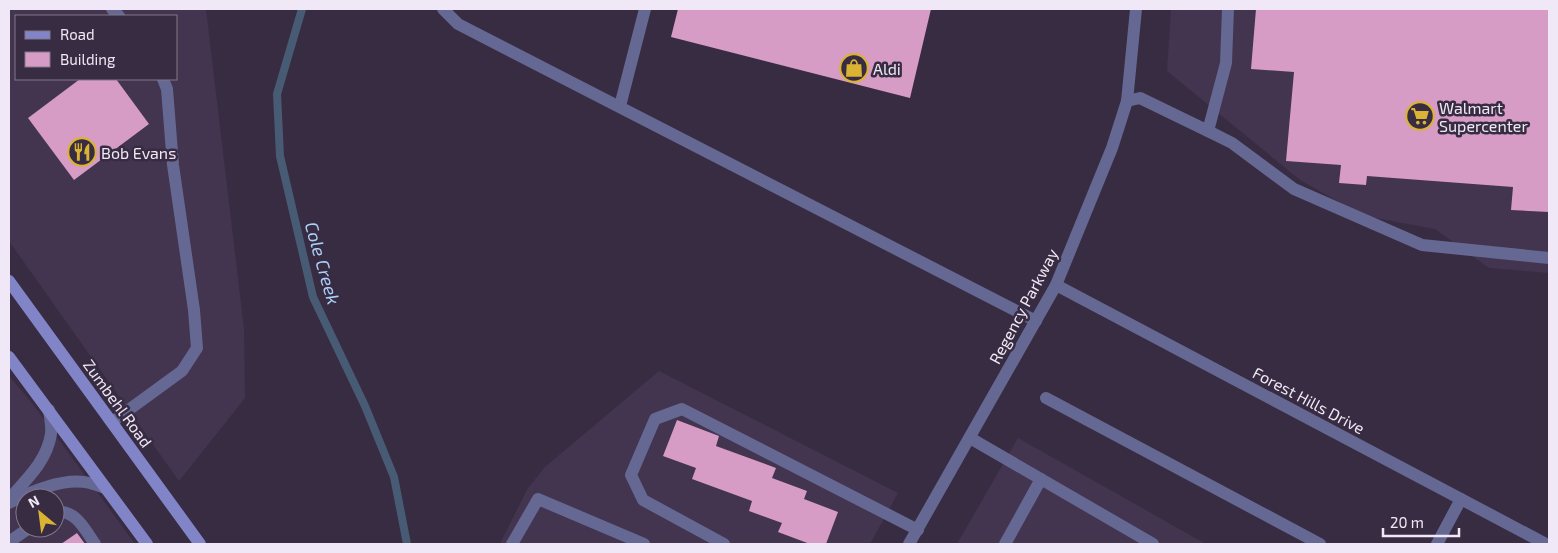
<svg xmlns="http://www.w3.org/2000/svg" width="1558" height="553" font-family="'Exo 2',sans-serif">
<rect width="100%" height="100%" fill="#382c42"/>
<g fill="#43344f" fill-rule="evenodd">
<path d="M9 9H206L244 329 245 398 179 481 9 241ZM16 16H176V79H16Z"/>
<path d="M1171 9H1549V273L1489 268 1435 229 1364 216 1300 180 1167 71Z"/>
<path d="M659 371 898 493 870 544H500L528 488 545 467Z"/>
<path d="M9 376 32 403 135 544H9ZM25 498H55V528H25Z"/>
<path d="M1018 438 1206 544H957Z"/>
</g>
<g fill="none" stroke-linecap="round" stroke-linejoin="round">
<path stroke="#485b75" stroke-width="8" d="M302 9 277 94 280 156 313 297 365 406 394 477 407 544"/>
</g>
<g fill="#d69cc5">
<path d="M678 9H931L910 98 671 37Z"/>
<path d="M1256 9H1549V212L1511 210 1513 187 1367 176 1366 185 1339 183 1341 165 1286 161 1294 72 1251 69Z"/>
<path d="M80 79H116L149 124 74 180 28 118Z"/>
<path d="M677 420 719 436 716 446 776 468 772 478 807 491 804 499 838 512 826 544H810L778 532 782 523 749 511 752 501 692 479 696 468 663 456Z"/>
<path d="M77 533 85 544H61Z"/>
</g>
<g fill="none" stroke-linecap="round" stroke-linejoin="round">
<g stroke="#656892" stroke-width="12">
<path d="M112 9 119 16"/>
<path d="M443 9 458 24 1036 321"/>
<path d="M1127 101 1140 98 1208 131 1232 143 1294 189 1422 245 1549 258"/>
<path d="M620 106 645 9"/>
<path d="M1208 131 1226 63 1228 9"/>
<path d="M1046 398 1320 544"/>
<path d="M112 422 182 371 197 348 194 310 173 165 167 89 163 79"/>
<path d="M970 438 1153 544"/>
<path d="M9 499C26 480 47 461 51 434 52 427 50 418 49 410"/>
<path d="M9 503C30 492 64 477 90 483 95 484 100 486 105 488"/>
<path d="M55 512C76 509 85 530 95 544"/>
<path d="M9 542 29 528"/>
<path d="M512 544 538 499 644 544"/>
<path d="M724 544 643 500 631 475 655 419 682 409 918 530"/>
<path d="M1005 544 1041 479"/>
<path d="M1437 544 1461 499"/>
</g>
<g stroke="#656892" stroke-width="12">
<path d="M1056 285 1546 544"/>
<path d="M909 544 1056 285 1112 148 1127 101 1136 9"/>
</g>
<g stroke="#8185c8" stroke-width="12">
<path d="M9 281 200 544"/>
<path d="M9 357 147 544"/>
</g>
</g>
<defs>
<symbol id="shop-ring" viewBox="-11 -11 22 22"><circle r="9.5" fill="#382c42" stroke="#dab333" stroke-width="1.5"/><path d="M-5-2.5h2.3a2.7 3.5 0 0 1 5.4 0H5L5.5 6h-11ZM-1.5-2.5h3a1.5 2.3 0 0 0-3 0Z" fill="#dab333"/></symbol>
<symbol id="supermarket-ring" viewBox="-11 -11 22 22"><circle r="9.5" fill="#382c42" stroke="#dab333" stroke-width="1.5"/><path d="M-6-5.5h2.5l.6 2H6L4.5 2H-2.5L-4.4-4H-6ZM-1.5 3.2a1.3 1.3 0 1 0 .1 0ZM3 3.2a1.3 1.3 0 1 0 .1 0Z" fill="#dab333"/></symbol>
<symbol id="restaurant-ring" viewBox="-11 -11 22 22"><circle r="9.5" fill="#382c42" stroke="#dab333" stroke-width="1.5"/><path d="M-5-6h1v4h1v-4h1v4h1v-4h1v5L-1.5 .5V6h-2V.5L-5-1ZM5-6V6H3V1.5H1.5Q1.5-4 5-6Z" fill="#dab333"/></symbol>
</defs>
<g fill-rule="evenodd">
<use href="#shop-ring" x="838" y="52" width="32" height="32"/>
<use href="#supermarket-ring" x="1404" y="100" width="32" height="32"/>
<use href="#restaurant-ring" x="66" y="136" width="32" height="32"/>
</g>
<g text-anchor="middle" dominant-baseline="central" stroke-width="5" stroke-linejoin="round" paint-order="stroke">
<g font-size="16" fill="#f0e8f6" stroke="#382c42" text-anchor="start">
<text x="873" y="68">Aldi</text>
<text x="1439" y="107">Walmart<tspan x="1439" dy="18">Supercenter</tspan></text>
<text x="101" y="152">Bob Evans</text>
</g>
<g font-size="16" fill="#f0e8f6" stroke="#382c42">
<text transform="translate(1023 306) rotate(-62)">Regency Parkway</text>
<text transform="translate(1309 400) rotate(28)">Forest Hills Drive</text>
<text transform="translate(118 403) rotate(54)">Zumbehl Road</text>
</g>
<g font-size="18" font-style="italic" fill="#abcff9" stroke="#382c42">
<text transform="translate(323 263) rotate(74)">Cole Creek</text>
</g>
</g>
<rect width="1558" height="553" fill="none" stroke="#f0e8f6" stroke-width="20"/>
<rect x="15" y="15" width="162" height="65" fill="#382c42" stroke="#82778a"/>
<rect x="25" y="31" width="25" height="8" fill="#8185c8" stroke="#82778a"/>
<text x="60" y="40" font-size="15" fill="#f0e8f6">Road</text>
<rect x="25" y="52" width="25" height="15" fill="#d69cc5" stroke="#82778a"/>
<text x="60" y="65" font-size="15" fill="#f0e8f6">Building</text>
<g transform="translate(40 513) rotate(331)"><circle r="24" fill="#382c42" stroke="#82778a"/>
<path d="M0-4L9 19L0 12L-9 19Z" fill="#dab333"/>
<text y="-8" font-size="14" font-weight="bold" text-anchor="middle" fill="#f0e8f6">N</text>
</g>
<path d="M1383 528v8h76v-8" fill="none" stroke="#f0e8f6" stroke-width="2.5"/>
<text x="1390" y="528" font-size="15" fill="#f0e8f6" stroke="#382c42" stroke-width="4" paint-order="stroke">20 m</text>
</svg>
